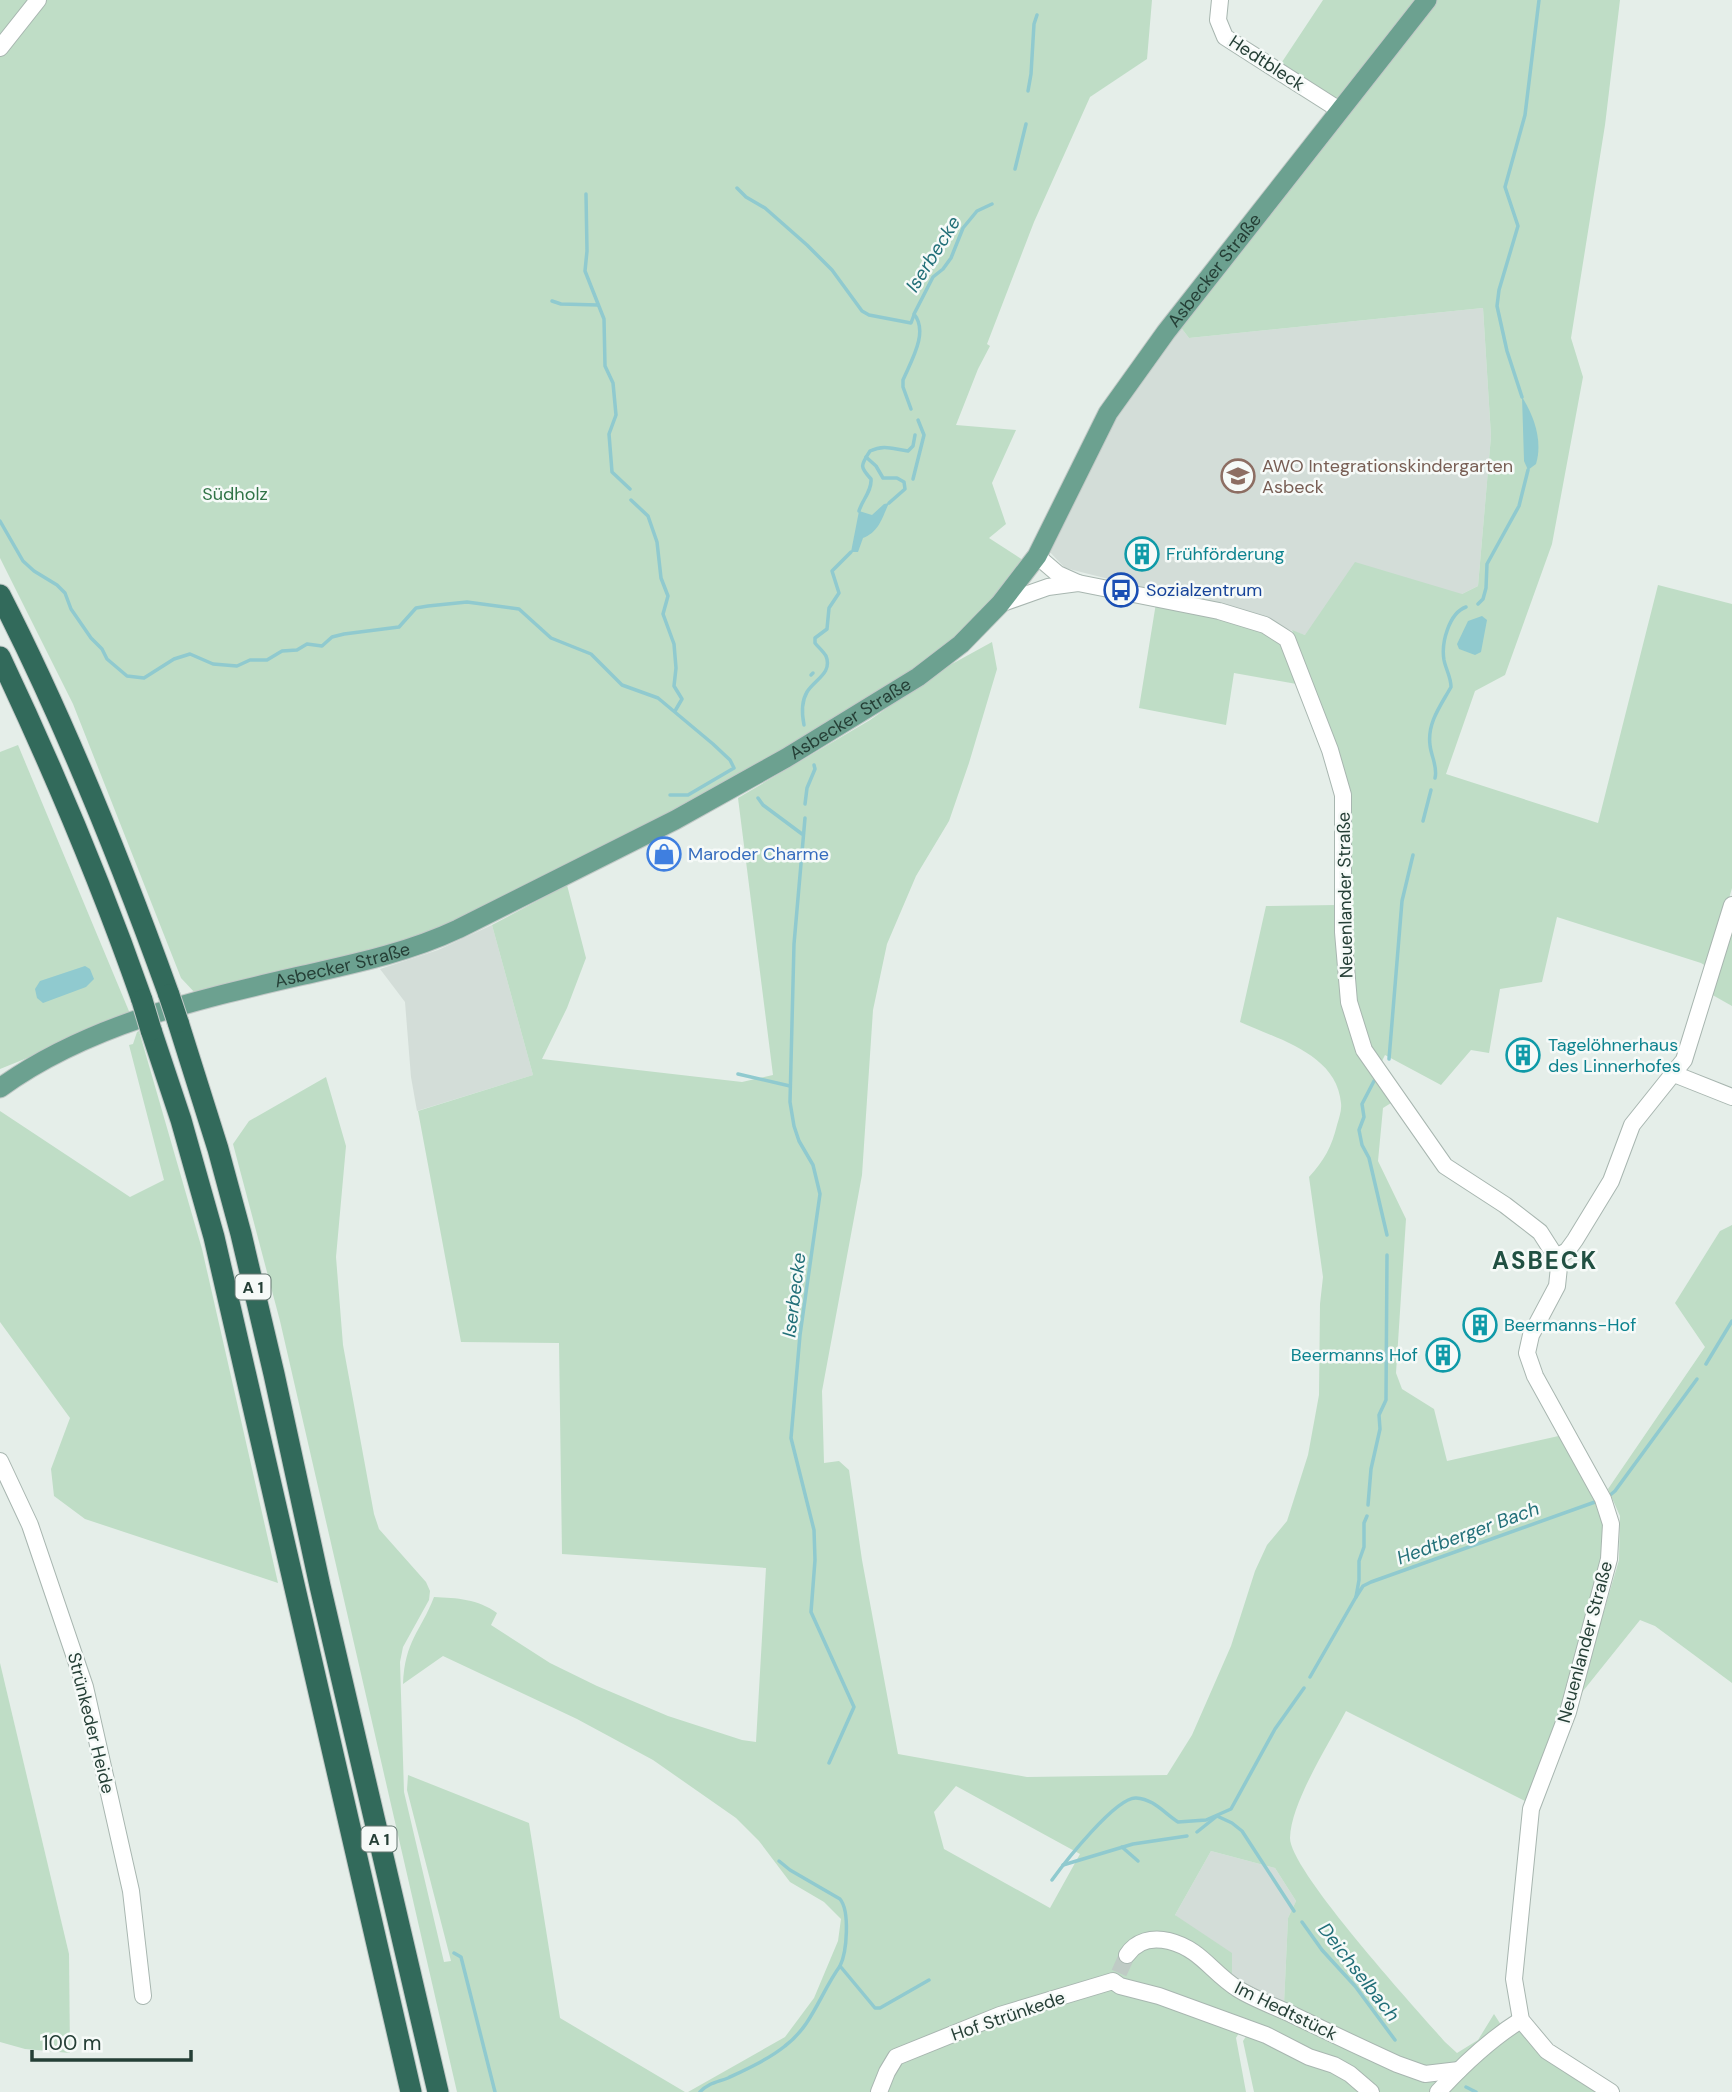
<svg xmlns="http://www.w3.org/2000/svg" width="1732" height="2092" font-family="'DM Sans',sans-serif">
<rect width="100%" height="100%" fill="#e5eee9"/>
<g fill="#d3ddd8">
<path d="M1483 308 1491 436 1478 586 1462 594 1305 635 1220 607 1065 568 1048 550 1115 412 1179 325 1189 338Z"/>
<path d="M492 925 533 1075 417 1111 411 1077 405 1002 380 969 438 950Z"/>
<path d="M1211 1851 1275 1868 1296 1901 1288 1918 1284 2004 1232 1981 1175 1915Z"/>
</g>
<g fill="#bfddc6" fill-rule="evenodd">
<path d="M0 0H1152L1147 59 1090 97 1034 222 987 344 990 346 978 369 956 425 1016 430 992 483 1006 524 989 538 1026 562 949 646 902 680 731 781 483 908 407 940 196 994 181 978 73 704 0 558Z"/>
<path d="M1323 0H1620L1605 125 1571 338 1583 377 1552 544 1505 675 1475 691 1446 774 1598 823 1658 585 1732 604V888L1709 968 1701 963 1557 917 1542 982 1500 989 1489 1053 1471 1050 1441 1085 1385 1055 1381 1063 1373 1052 1354 1006 1341 771 1292 630 1305 635 1355 562 1462 594 1478 586 1491 436 1483 308 1189 338 1179 325 1162 326 1334 105 1280 65Z"/>
<path d="M1156 603C1191 618 1257 616 1280 641 1289 649 1296 673 1302 685L1234 673 1226 725 1139 708Z"/>
<path d="M992 642 997 669 969 763 949 821 916 876 887 944 873 1010 862 1175 822 1391 824 1463 839 1461 849 1470 862 1560 898 1754 1027 1777 1167 1775 1192 1735 1231 1646 1255 1571 1267 1545 1287 1521 1308 1455 1319 1395 1320 1304 1323 1277 1309 1177C1324 1161 1332 1146 1337 1125 1339 1118 1342 1110 1341 1103 1337 1054 1277 1039 1240 1022L1266 906 1336 905 1341 1001 1391 1103 1383 1108 1378 1161 1406 1219 1396 1373 1402 1389 1434 1409 1447 1461 1563 1435 1598 1504 1607 1537 1591 1622 1529 1803 1346 1711C1329 1744 1291 1802 1290 1838 1290 1871 1418 2011 1445 2042L1457 2053 1478 2040 1494 2014 1503 2028 1434 2092H1374L1350 2070 1240 2031 1236 2038 1246 2092H882L895 2054 876 2092H688L785 2037 814 1998 838 1941 841 1919 824 1902 790 1882 759 1841 736 1818 653 1760 577 1719 443 1656 403 1684C405 1640 420 1633 434 1597 457 1598 478 1599 497 1613L491 1625 550 1663 597 1686 668 1716 742 1740 756 1742 766 1568 562 1554 559 1343 461 1342 418 1111 533 1075 492 925 567 885 586 958 567 1008 542 1059 742 1082 773 1075 738 798 870 720 941 670ZM956 1786 1080 1854 1050 1908 944 1849 934 1812ZM1211 1851 1275 1868 1296 1901 1288 1918 1284 2004 1232 1981V1953L1175 1915Z"/>
<path d="M18 745 131 1016 0 1069V752Z"/>
<path d="M1732 913V1006L1709 993Z"/>
<path d="M139 1031 202 1249 278 1583 85 1519 54 1496 51 1469 70 1418 0 1322V1111L130 1197 164 1180 129 1045 133 1044 137 1032Z"/>
<path d="M326 1077 346 1146 336 1257 343 1345 374 1514 379 1529 426 1582 430 1591 429 1600 403 1647 400 1662 404 1792 444 1962 451 1961 407 1790 408 1775 529 1823 560 2018 685 2092H457L280 1321 233 1144 249 1121Z"/>
<path d="M1732 1225V1683L1655 1626 1640 1620 1579 1696 1619 1560 1620 1516 1608 1489 1705 1347 1675 1303 1720 1231Z"/>
<path d="M0 1663 69 1954 70 2053 25 2049 0 2042Z"/>
<path d="M1512 2030H1521L1604 2092H1444Z"/>
<path d="M1247 2035 1331 2067 1367 2092H1254L1243 2041Z"/>
</g>
<g fill="#90cacf">
<path d="M1522 397C1534 416 1543 441 1536 464L1528 470 1524 461Z"/>
<path d="M889 503C882 518 879 532 863 538L858 552H851L859 511 872 515 884 504Z"/>
<path d="M1482 616 1487 620 1481 652 1475 655 1459 649 1457 644 1468 621Z"/>
<path d="M85 966 90 969 94 979 86 987 43 1003 37 998 35 989 40 981Z"/>
</g>
<g fill="none" stroke-linecap="round" stroke-linejoin="round">
<g stroke="#90cacf" stroke-width="3.5">
<path d="M1028 91 1031 74 1034 24 1037 15"/>
<path d="M1015 169 1026 124"/>
<path d="M737 188 746 197 765 208 807 245 832 270 862 311 869 315 911 323 914 315"/>
<path d="M586 194 587 251 585 271 604 319 605 366 613 383 616 415 609 434 612 472 630 489"/>
<path d="M552 301 561 304 598 305"/>
<path d="M1522 397 1507 351 1497 306 1499 290 1518 226 1505 187 1525 115 1539 0"/>
<path d="M911 409 903 387V380C911 361 929 332 914 314L933 277 943 269 951 258 963 228 977 211 992 204"/>
<path d="M866 457 876 466 883 478H897L904 482 905 489 889 503"/>
<path d="M913 479 924 435 918 420"/>
<path d="M631 500 648 516 657 542 661 578 668 596 663 614 674 644 676 668 674 686 682 699 675 711"/>
<path d="M859 511C862 500 872 491 871 479 860 467 860 466 870 451 884 444 893 449 908 451L913 446 915 435"/>
<path d="M0 521 23 561 34 571 57 585 65 593 71 609 91 638 102 649 107 659 127 676 144 678 174 659 190 654 213 664 237 666 250 660H267L282 651 297 650 307 644 322 646 332 637 344 634 399 627 416 608 428 606 467 602 519 609 551 638 591 654 622 685 658 698 713 744 730 760 734 768 688 795H670"/>
<path d="M1478 604 1483 599 1486 588 1487 564 1519 506 1528 470"/>
<path d="M811 675 813 673"/>
<path d="M804 725C802 715 801 702 807 692 814 680 833 673 826 656 823 651 818 647 815 643V638L827 629 829 608 839 593 832 571 851 552"/>
<path d="M1435 778C1438 767 1431 756 1430 745 1427 723 1441 705 1451 687 1451 677 1446 670 1444 660 1441 643 1449 613 1466 607"/>
<path d="M758 798 763 805 802 834"/>
<path d="M805 804 807 788 815 769 814 765"/>
<path d="M805 818 794 944 790 1102 794 1126 799 1141 813 1165 820 1194 800 1335 791 1438 814 1530 815 1560 811 1612 854 1707 829 1763"/>
<path d="M1423 821 1431 790"/>
<path d="M1389 1059 1402 901 1413 855"/>
<path d="M738 1074 790 1086"/>
<path d="M1374 1081 1362 1104 1364 1117 1359 1130 1362 1145 1369 1158 1387 1235"/>
<path d="M1706 1364 1732 1321"/>
<path d="M1609 1496 1615 1491 1697 1379"/>
<path d="M1368 1505 1371 1469 1380 1429 1379 1415 1386 1400 1387 1255"/>
<path d="M1356 1597 1363 1586 1371 1582 1595 1502"/>
<path d="M1310 1677 1356 1597 1359 1580V1561L1364 1547V1523L1367 1516"/>
<path d="M1197 1832 1217 1816 1232 1823 1242 1831 1294 1911"/>
<path d="M1122 1847 1138 1861"/>
<path d="M779 1861 790 1870 840 1899C850 1911 847 1952 840 1966"/>
<path d="M1063 1865 1133 1844 1187 1836"/>
<path d="M1052 1880C1065 1862 1116 1797 1136 1798 1154 1799 1164 1813 1178 1822L1206 1820 1231 1809 1275 1729 1304 1688"/>
<path d="M1302 1922 1322 1950 1355 1986 1395 2040"/>
<path d="M454 1953 461 1957 495 2092"/>
<path d="M1466 2087 1476 2092"/>
<path d="M700 2092C708 2083 718 2082 728 2078 747 2069 769 2059 785 2046 812 2026 821 1992 840 1966L875 2008H880L929 1980"/>
</g>
<path stroke="#bfcbc5" stroke-width="16" stroke-dasharray="16 8" stroke-linecap="butt" d="M1119 1973 1127 1955"/>
<defs>
<g id="minor">
<path d="M1220 0 1218 20 1225 37 1341 111"/>
<path d="M0 48 38 0"/>
<path d="M1037 556 1058 574 1078 583"/>
<path d="M1000 604 1048 587 1078 583 1219 611 1265 625 1287 639 1330 750 1343 795V932L1349 1002 1364 1050 1445 1166 1505 1205 1540 1232 1556 1257 1559 1267 1557 1286 1531 1335 1527 1353 1535 1376 1603 1499 1611 1524 1609 1559 1568 1712 1531 1809 1514 1979 1521 2020 1547 2051 1611 2092"/>
<path d="M1674 1074 1732 1097"/>
<path d="M1556 1257 1567 1251 1575 1240 1611 1181 1632 1125 1684 1060 1732 905"/>
<path d="M0 1461 30 1525 85 1687 131 1891 143 1996"/>
<path d="M1127 1955C1136 1941 1152 1937 1169 1941 1201 1949 1212 1973 1238 1989 1254 1999 1274 2006 1291 2014 1326 2031 1362 2048 1397 2064L1425 2074 1459 2070"/>
<path d="M879 2092 887 2072 896 2057 1000 2015 1113 1981 1120 1986 1159 1996 1266 2035 1309 2057 1334 2065 1350 2074 1371 2092"/>
<path d="M1438 2092C1461 2067 1492 2038 1521 2020"/>
</g>
<g id="major">
<path id="s1" d="M0 1088C88 1024 200 999 304 975 357 963 409 952 458 929L675 820 786 758 918 677 961 644 1000 604 1037 556 1108 413 1166 332 1427 0"/>
</g>
<g id="highway">
<path d="M0 595C66 724 120 859 169 995"/>
<path d="M0 657C53 769 101 883 142 1000"/>
<path d="M178 1022 218 1149 241 1234 274 1374 320 1586 438 2092"/>
<path d="M151 1030 181 1120 214 1237 411 2092"/>
</g>
</defs>
<use href="#minor" stroke="#a8b6b0" stroke-width="18"/>
<use href="#major" stroke="#c2c9c7" stroke-width="21"/>
<use href="#highway" stroke="#c2c9c7" stroke-width="23"/>
<use href="#minor" stroke="#fff" stroke-width="16"/>
<use href="#major" stroke="#6ca190" stroke-width="19"/>
<use href="#highway" stroke="#326a5b" stroke-width="21"/>
<defs>
<g id="highway-bridge">
<path d="M169 995 178 1022"/>
<path d="M142 1000 151 1030"/>
</g>
</defs>
<use href="#highway-bridge" stroke="#c2c9c7" stroke-width="23" stroke-linecap="butt"/>
<use href="#highway-bridge" stroke="#326a5b" stroke-width="21"/>
</g>
<defs>
<symbol id="school-ring" viewBox="-11 -11 22 22"><circle r="9.5" fill="#f6faf8" stroke="#8d6e63" stroke-width="1.5"/><path d="M0-5L7-2L0 1L-7-2ZM-4 1L0 2.5L4 1V4Q0 6-4 4Z" fill="#8d6e63"/></symbol>
<symbol id="building-ring" viewBox="-11 -11 22 22"><circle r="9.5" fill="#f6faf8" stroke="#0f9aa8" stroke-width="1.5"/><path d="M-4-6H4V6H1V3H-1V6H-4ZM-2.5-4.3h1.7v1.8h-1.7ZM.8-4.3h1.7v1.8H.8ZM-2.5-1h1.7V.8h-1.7ZM.8-1h1.7V.8H.8Z" fill="#0f9aa8"/></symbol>
<symbol id="bus-ring" viewBox="-11 -11 22 22"><circle r="9.5" fill="#f6faf8" stroke="#1a4fb4" stroke-width="1.5"/><path d="M-5-6H5V4H4V6H2V4H-2V6H-4V4H-5ZM-3.5-4V0h7V-4ZM-3.5 1.2v1.5H-2V1.2ZM2 1.2v1.5H3.5V1.2Z" fill="#1a4fb4"/></symbol>
<symbol id="shop-ring" viewBox="-11 -11 22 22"><circle r="9.5" fill="#f6faf8" stroke="#3f7fe0" stroke-width="1.5"/><path d="M-5-2.5h2.3a2.7 3.5 0 0 1 5.4 0H5L5.5 6h-11ZM-1.5-2.5h3a1.5 2.3 0 0 0-3 0Z" fill="#3f7fe0"/></symbol>
</defs>
<g fill-rule="evenodd">
<use href="#school-ring" x="1219" y="457" width="38" height="38"/>
<use href="#building-ring" x="1123" y="535" width="38" height="38"/>
<use href="#bus-ring" x="1102" y="571" width="38" height="38"/>
<use href="#shop-ring" x="645" y="835" width="38" height="38"/>
<use href="#building-ring" x="1504" y="1036" width="38" height="38"/>
<use href="#building-ring" x="1461" y="1306" width="38" height="38"/>
<use href="#building-ring" x="1424" y="1336" width="38" height="38"/>
</g>
<g text-anchor="middle" dominant-baseline="central" stroke-width="5" stroke-linejoin="round" paint-order="stroke">
<g fill="#f6faf8" stroke="#647770" stroke-width="2">
<rect x="235.5" y="1274.5" width="35" height="25" rx="5"/>
<rect x="361.5" y="1826.5" width="35" height="25" rx="5"/>
</g>
<g font-size="16" font-weight="bold" fill="#253f36">
<text x="253" y="1287">A 1</text>
<text x="379" y="1839">A 1</text>
</g>
<g font-size="18" fill="#253f36" stroke="#f6faf8">
<text transform="translate(1267 63) rotate(33)">Hedtbleck</text>
<text stroke="none"><textPath href="#s1" startOffset="1521">Asbecker Straße</textPath></text>
<text stroke="none"><textPath href="#s1" startOffset="933">Asbecker Straße</textPath></text>
<text transform="translate(1345 895) rotate(-91)">Neuenlander Straße</text>
<text stroke="none"><textPath href="#s1" startOffset="366">Asbecker Straße</textPath></text>
<text transform="translate(1585 1642) rotate(-75)">Neuenlander Straße</text>
<text transform="translate(91 1723) rotate(76)">Strünkeder Heide</text>
<text transform="translate(1286 2011) rotate(26)">Im Hedtstück</text>
<text transform="translate(1008 2016) rotate(-19)">Hof Strünkede</text>
</g>
<g font-size="18" fill="#785e54" stroke="#f6faf8" text-anchor="start">
<text x="1262" y="466">AWO Integrationskindergarten<tspan x="1262" dy="21">Asbeck</tspan></text>
</g>
<g font-size="18" fill="#317447" stroke="#f6faf8">
<text x="235" y="494">Südholz</text>
</g>
<g font-size="18" fill="#0d838f" stroke="#f6faf8" text-anchor="start">
<text x="1166" y="554">Frühförderung</text>
<text x="1548" y="1045">Tagelöhnerhaus<tspan x="1548" dy="21">des Linnerhofes</tspan></text>
<text x="1504" y="1325">Beermanns-Hof</text>
<text x="1418" y="1355" text-anchor="end">Beermanns Hof</text>
</g>
<g font-size="18" fill="#164399" stroke="#f6faf8" text-anchor="start">
<text x="1146" y="590">Sozialzentrum</text>
</g>
<g font-size="18" fill="#366cbe" stroke="#f6faf8" text-anchor="start">
<text x="688" y="854">Maroder Charme</text>
</g>
<g font-size="19" font-style="italic" fill="#216f78" stroke="#f6faf8">
<text transform="translate(933 254) rotate(-58)">Iserbecke</text>
<text transform="translate(794 1295) rotate(-83)">Iserbecke</text>
<text transform="translate(1468 1533) rotate(-20)">Hedtberger Bach</text>
<text transform="translate(1359 1972) rotate(52)">Deichselbach</text>
</g>
<g font-size="24" font-weight="bold" letter-spacing="2" fill="#215042" stroke="#f6faf8">
<text x="1545" y="1260">ASBECK</text>
</g>
</g>
<path d="M32 2050v10h159v-10" fill="none" stroke="#253f36" stroke-width="3.5"/>
<text x="42" y="2050" font-size="21" fill="#253f36" stroke="#f6faf8" stroke-width="5" paint-order="stroke">100 m</text>
</svg>
